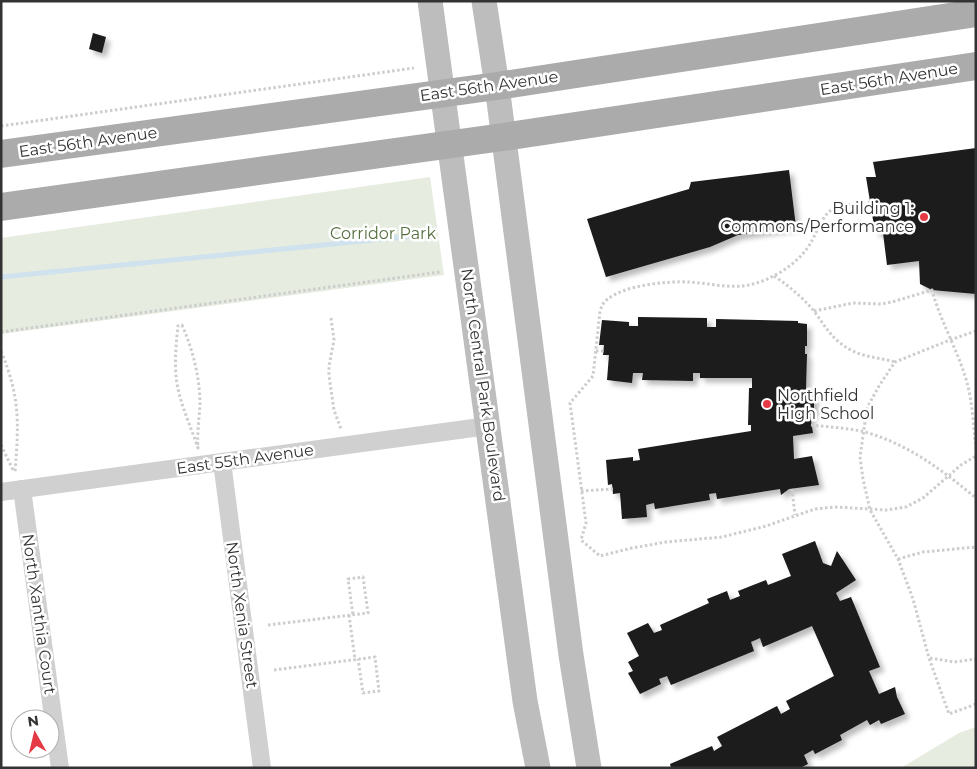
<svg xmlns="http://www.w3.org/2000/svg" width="977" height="769" font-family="Montserrat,sans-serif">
<defs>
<filter id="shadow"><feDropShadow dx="4.5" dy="4.5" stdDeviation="2.5" flood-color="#0004"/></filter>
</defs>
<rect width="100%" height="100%" fill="#fff"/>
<g fill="#e6ecdf">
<path d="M430 177 444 275 1 334V238Z"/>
<path d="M976 727V768H901L959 733Z"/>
</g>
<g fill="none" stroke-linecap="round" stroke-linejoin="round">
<path stroke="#cfe2ee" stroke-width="5" d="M1 277 414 236"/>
</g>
<g fill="#1a1a1a" filter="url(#shadow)">
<path d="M93 33 106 37 102 53 89 49Z"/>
<path d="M976 148V294L932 290 920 284 919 261 887 265 883 233 875 232 866 177H876L873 162Z"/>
<path d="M789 170 796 227 738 235 710 247 606 277 587 219 689 189 691 182Z"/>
<path d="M638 317 707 318V327H716V319L798 321V323L807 324V346H805V354H807L806 389H814V414L810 415 813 433 793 436 794 459 812 456 819 485 789 489 781 495 780 489 717 499 716 493 709 494 710 500 655 509 654 503 646 505 647 517 622 519 620 493 613 494 612 484 608 485 606 460 633 457V461L640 460 638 449 751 431V425H748L749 388H752V378H700V373H693V381L642 380 643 373H633L632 383 607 380 609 355H603L604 345H599L602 320 629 322V326H638Z"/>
<path d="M815 541 823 563 831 566 837 551 856 580 836 593 840 601 851 597 880 667 869 671 879 694 895 687 897 697 905 714 881 724 879 720 870 725 867 720 840 735 842 740 815 754 813 750 804 755 808 764 800 768H671L670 764 712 746 714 751 722 746 717 737 777 706 781 714 790 709 786 701 834 676 812 626 763 647 760 638 751 642 754 651 671 685 667 676 659 679 661 684 640 694 628 673 633 671 628 662 639 656 627 633 648 623 654 633 662 630 660 625 709 603 707 599 727 591 730 600 740 596 738 591 766 580 768 585 791 576 782 554Z"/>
</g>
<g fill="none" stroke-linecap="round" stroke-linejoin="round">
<g stroke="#cdcdcd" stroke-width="3" stroke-dasharray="2.5 2.5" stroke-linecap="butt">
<path d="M1 126 414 68"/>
<path d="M870 202C859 204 844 204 833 209 822 215 817 233 810 244 798 264 772 280 749 285 729 289 709 283 689 282 667 281 625 285 608 299 603 302 602 306 600 311L593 376 570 403 586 523 581 540 600 556 632 548 666 542 722 537 766 526 815 509 835 507 886 510 906 507 923 498 961 465 976 456"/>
<path d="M774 276C789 286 802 297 814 311 825 326 833 341 851 350 863 357 881 358 895 362"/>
<path d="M814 311 853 303 881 304 892 302 932 290C940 320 956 347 965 376 973 400 973 425 976 449"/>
<path d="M331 318 334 340 329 366V376L334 410 341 429"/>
<path d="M182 325C193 350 200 378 200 405 199 419 197 433 198 448 191 427 181 406 177 384 174 365 176 345 178 326Z"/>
<path d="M976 331 950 340 895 362 879 386 867 408 860 457 863 479 870 510 898 559 913 599 929 658 949 714 976 704"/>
<path d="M1 332 440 272"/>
<path d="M1 351C20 397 19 423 15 472"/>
<path d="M596 351H604"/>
<path d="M811 425C829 427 848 428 865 432 908 444 942 470 976 498"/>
<path d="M1 445 14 472"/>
<path d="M792 489 795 515"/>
<path d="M581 491 613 489"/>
<path d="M898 559 923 552 976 547"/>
<path d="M349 615 355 659"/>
<path d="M268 625 368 613 363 577 348 579 353 615"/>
<path d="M930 658 954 662 976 659"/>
<path d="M274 670 375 657 379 691 363 693 358 659"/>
</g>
<g stroke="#d0d0d0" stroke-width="18">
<path d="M222 462 262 768"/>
<path d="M22 489 60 768"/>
<path d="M1 492 488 426"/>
</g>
<g stroke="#bdbdbd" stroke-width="25">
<path d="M430 1 525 701 538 768"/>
<path d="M484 1 497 86 571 655 589 768"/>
</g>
<g stroke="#ababab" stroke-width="28">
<path d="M1 154 497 86 976 13"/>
<path d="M1 207 503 137 976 66"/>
</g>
</g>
<g fill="#e63946" stroke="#fff" stroke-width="2">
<circle cx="924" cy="217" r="5"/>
<circle cx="767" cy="404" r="5"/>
</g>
<g text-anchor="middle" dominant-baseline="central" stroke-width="5" stroke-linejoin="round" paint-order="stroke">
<g font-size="16" fill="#333" stroke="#fff">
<text transform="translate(889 79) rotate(-9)">East 56th Avenue</text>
<text transform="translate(489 86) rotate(-8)">East 56th Avenue</text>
<text transform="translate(88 142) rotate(-8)">East 56th Avenue</text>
<text transform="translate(483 385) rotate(82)">North Central Park Boulevard</text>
<text transform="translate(245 459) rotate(-8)">East 55th Avenue</text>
<text transform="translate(39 614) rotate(82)">North Xanthia Court</text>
<text transform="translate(242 615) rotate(82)">North Xenia Street</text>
</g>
<g font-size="16" fill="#333" stroke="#fff" text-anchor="end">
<text x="914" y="208">Building 1:<tspan x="914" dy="18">Commons/Performance</tspan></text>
<text x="777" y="395" text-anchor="start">Northfield<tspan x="777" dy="18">High School</tspan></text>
</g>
<g font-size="16" fill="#56703f" stroke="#fff">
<text x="383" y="233">Corridor Park</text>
</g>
</g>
<rect width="977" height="769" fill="none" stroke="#333333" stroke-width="5"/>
<g transform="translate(35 734) rotate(352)"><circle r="24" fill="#ffffff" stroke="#adadad"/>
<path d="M0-4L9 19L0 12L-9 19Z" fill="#e63946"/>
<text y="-8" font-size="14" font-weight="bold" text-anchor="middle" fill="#333333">N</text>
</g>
</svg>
